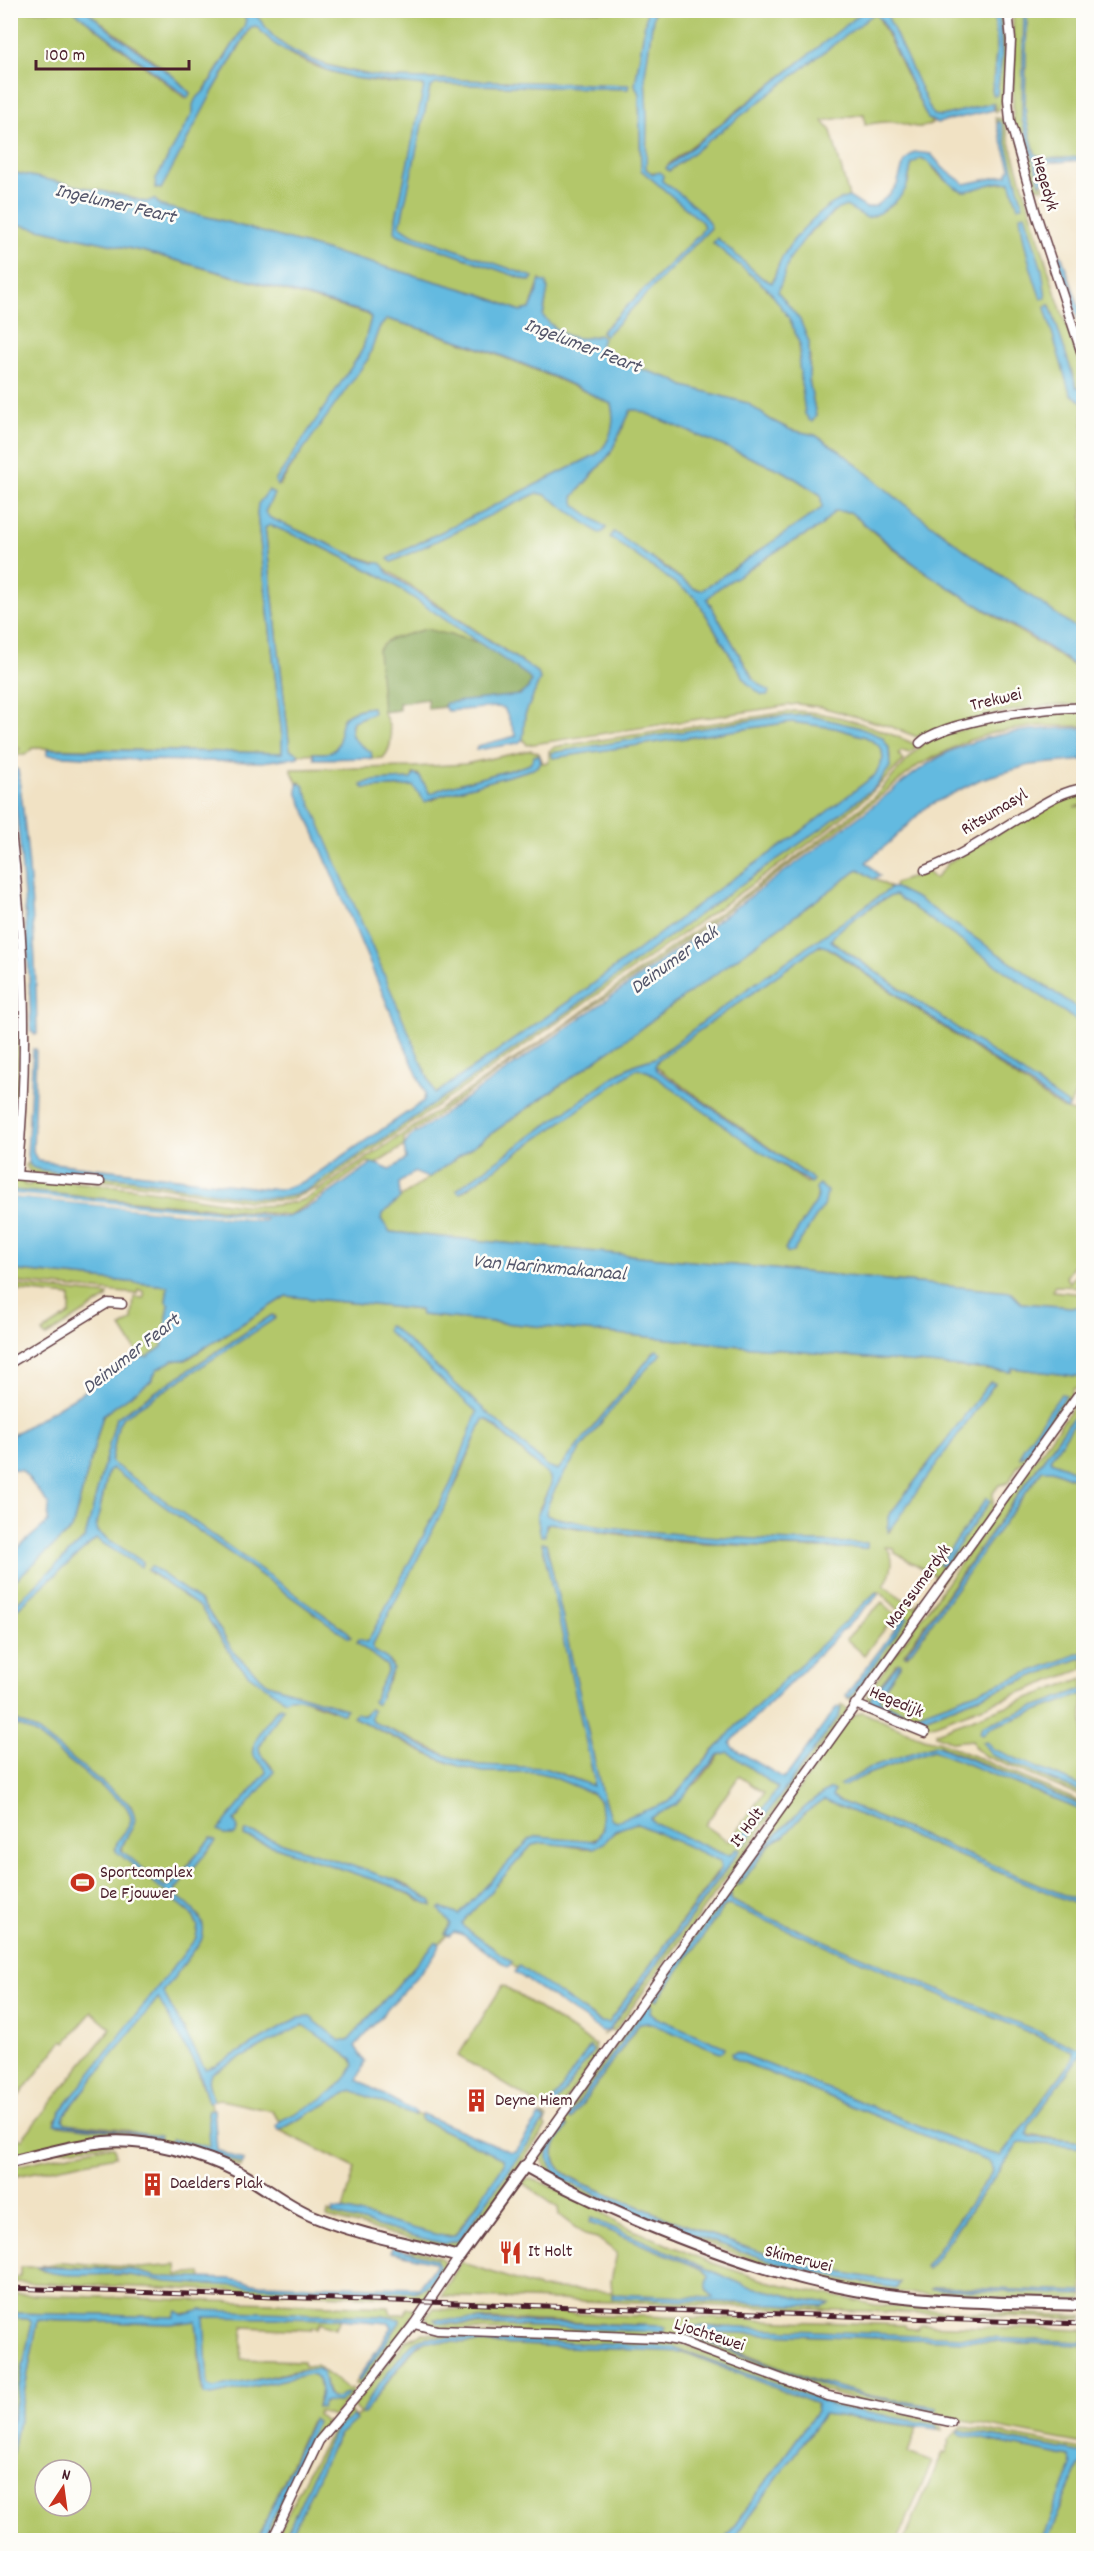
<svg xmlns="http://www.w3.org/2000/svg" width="1094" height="2551" font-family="Dekko,sans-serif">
<rect width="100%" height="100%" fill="#fdfcf7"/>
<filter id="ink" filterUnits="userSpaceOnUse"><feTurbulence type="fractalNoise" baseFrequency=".0167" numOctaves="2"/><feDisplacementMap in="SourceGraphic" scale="12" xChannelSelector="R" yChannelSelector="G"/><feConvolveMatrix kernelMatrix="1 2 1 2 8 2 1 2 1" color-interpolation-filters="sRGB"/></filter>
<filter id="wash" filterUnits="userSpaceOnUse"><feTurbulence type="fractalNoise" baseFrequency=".008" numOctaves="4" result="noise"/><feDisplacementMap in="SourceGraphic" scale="24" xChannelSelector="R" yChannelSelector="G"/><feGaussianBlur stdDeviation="1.35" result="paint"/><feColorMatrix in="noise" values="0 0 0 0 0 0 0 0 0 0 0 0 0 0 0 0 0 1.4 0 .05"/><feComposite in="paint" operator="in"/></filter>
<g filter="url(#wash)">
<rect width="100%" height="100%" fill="#f1e2c4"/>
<g fill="#b3c76b" stroke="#7e734b" stroke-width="1.5" fill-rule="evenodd">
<path d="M11 11H74L186 99 190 93C162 62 120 39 87 11H238L244 15 247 22 200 97 196 98 193 112 156 179 155 188 161 189 213 91 251 27 258 28C290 64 342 78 389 83 400 84 411 83 422 85L424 89 396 218 399 235 530 281 532 277 412 234 399 226 430 88 435 84 628 89V85L390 78C355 73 303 63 276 39 266 30 260 19 251 11H647L635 85 639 94 641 170 702 222 704 227 700 234 601 332 605 336 711 228 662 181 663 175 649 172 646 169 647 117 645 74 654 11H865L670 163 666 168 669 171 855 27 872 14H877L924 111 932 123C921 132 908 124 895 122 885 121 875 123 865 125L864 114 823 121 831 131 849 197C826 202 794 236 783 256 778 264 775 274 772 283L762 278 717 239 713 243C743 268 784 295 797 334 801 345 798 356 800 367 803 383 811 400 816 416L809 380 810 355 788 307 778 292C779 264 802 238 823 222 833 214 836 204 850 206L857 212 871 217C885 210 903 198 908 183 910 177 909 170 912 164L921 158 927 160 941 177 962 191 986 184 1010 182 1023 206 995 118 1003 119 1056 295 1083 373V390H1080L1076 385 1051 308 1050 305 1045 306 1071 394 1083 402V633L965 550 900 501 840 451 815 435 791 430 771 420 747 403 683 386 672 379 616 361 601 352 600 347 602 338 596 336C576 346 557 331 543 317L546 301 540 280 530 309 520 311 480 294 216 219 160 206 158 202H146L120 195 11 172Z"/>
<path d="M883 11H994L997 46 992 91C1006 66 1003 38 999 11H1005C1006 33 1013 99 995 113V105L993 103 942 116 932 115Z"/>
<path d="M1013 11H1024L1022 119 1040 183H1042L1044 188 1032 187 1013 120Z"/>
<path d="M1027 11H1083V157L1046 159 1035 154 1026 118 1025 105Z"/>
<path d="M11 223 146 252 367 314 371 318 363 348 358 357 279 486 331 407 368 359 379 328 387 319C464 341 539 368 611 404 616 422 612 442 597 454L391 557 388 559 392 562 537 493 546 495 599 532 606 528 574 505 572 502 573 497 610 454 631 410H638L785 472 821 495 822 508 702 590 695 589 657 561 610 537 696 598 747 683 754 680 707 599 717 589 786 545 820 527 835 511 850 512C869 528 888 545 908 560 964 600 1026 633 1083 672V705C1025 703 972 719 917 737L889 726 821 707 797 704 527 745 523 739 525 715 540 679 538 673 377 563 353 555 270 518 265 512 274 494 257 513 282 737V753L33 748 25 755H12L10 750 16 751 20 749 15 745 10 721Z"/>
<path d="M270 525 318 545 381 576 481 643 447 634 383 712C391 727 395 745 383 758L369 759 372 758 371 752 357 743 351 734 353 721 373 713 372 707C322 713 353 735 331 753L298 754 290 750 265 527Z"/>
<path d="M794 711C836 712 878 728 917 745L910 753 901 751 899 754 903 761C846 823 772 869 703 919 577 1010 448 1099 319 1187L289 1200 248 1201 156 1186 31 1173 25 1165 28 1163 33 1167 65 1172 127 1178 220 1193 266 1197 314 1186 570 1010 712 905 825 826 877 785 890 758 889 748 882 737 808 715 773 717 551 753 553 758 791 722 835 728 866 737 877 744 882 750 883 759 875 775 794 837 720 888 585 990 435 1094 300 782 297 783 291 769 414 767 465 764 531 750 539 753 543 763 549 762V751L554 747ZM535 756 541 758V763L533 769 441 795 433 800 413 786 364 788 371 781 412 779 413 774H418L430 794 443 788 525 766 530 764Z"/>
<path d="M1046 711 1083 712V726H1038L995 732 967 741 919 765 840 828 645 970 404 1138V1146L376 1164 368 1162 313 1201 289 1215 11 1190 10 1178 24 1179V1185H31L32 1179C74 1182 115 1185 156 1191 205 1198 258 1215 306 1199L543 1040 805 851 873 798 925 741 941 735 1022 714Z"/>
<path d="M1083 791V797L1073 799 1083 798V805L1074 807 1083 806V1012L918 899 894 888 895 883 927 872 935 879 949 862 1059 798Z"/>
<path d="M10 846 19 1004 15 1158 11 1165Z"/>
<path d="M859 869 891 888 743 992 655 1058 636 1064 619 1073 457 1190 461 1193 637 1068 649 1072 807 1183 810 1177 655 1066 658 1060 816 947 825 946 1061 1108 1083 1115V1130L1080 1136 1084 1144 1083 1253 1066 1277 1070 1282 1083 1266V1287L1054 1286 1053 1291 1083 1294V1308L1021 1303 1010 1292 390 1232 382 1224 381 1215 400 1198 636 1032ZM818 1192 825 1203 793 1251 788 1253 785 1249 816 1202Z"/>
<path d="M895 895 1083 1025V1079L1069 1107 831 940C834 930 884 897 895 895Z"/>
<path d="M11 1270 168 1286 166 1301 169 1305 162 1347 147 1357H140L121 1327 132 1320 134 1297 144 1298V1291L138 1290 137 1294 11 1282Z"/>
<path d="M11 1285 108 1295 107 1298 45 1337 42 1332 70 1314V1296L11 1290Z"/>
<path d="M286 1296 420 1310 421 1315 1011 1372 1012 1368 1083 1377V1390L1073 1388 1070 1399 1028 1458C1016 1463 1015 1474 1008 1483L999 1485 993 1493V1507L940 1584 935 1583 937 1580 934 1578 935 1575 895 1553 894 1548 885 1547C897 1557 891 1574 884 1586L915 1607 932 1586 933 1590 854 1701 847 1698 851 1697 907 1618 880 1592H876L712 1752 677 1795 669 1802 620 1821H613L610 1818 601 1790 546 1543 594 1779 593 1786 557 1772 478 1765 450 1757 373 1722 371 1720 370 1709 364 1715 353 1717C392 1736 432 1761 474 1770 490 1774 505 1771 520 1771 546 1771 571 1781 593 1795 602 1800 602 1809 603 1819 605 1855 561 1839 538 1836L463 1912 459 1915 452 1913 448 1918 451 1924 446 1933 447 1935 440 1943H435L348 2041H340L310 2017 298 2018 215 2066 205 2069 163 1992 201 1941 200 1917 176 1895 175 1890 216 1841 211 1838 169 1887H166L123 1852C119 1839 142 1828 131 1806L36 1730 11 1718 10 1614 96 1539 144 1563 97 1532 96 1528 108 1472 111 1468 349 1638 351 1637 348 1632 111 1463 118 1425 122 1418 275 1316 272 1315 116 1418 89 1531 85 1538 11 1608V1584L72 1529 103 1415 151 1381 157 1369 173 1360H186ZM390 1326 547 1466 558 1470 655 1351 661 1353C635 1380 548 1479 546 1514L548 1516C603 1529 659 1533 716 1537 766 1540 816 1543 867 1543V1548C762 1549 653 1543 549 1523L545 1529 539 1509 551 1484 550 1477 487 1420 483 1419 459 1478 373 1644V1650L392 1664 391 1675 376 1704 373 1701 388 1670 387 1666 357 1643 359 1640 366 1642 369 1639 451 1483 477 1412ZM990 1382 995 1383 893 1524 890 1531 888 1517ZM987 1498 990 1501 987 1505 942 1567 939 1565ZM148 1571 160 1572 200 1601 208 1611 235 1654 268 1684 345 1709 344 1714 297 1697 282 1699 275 1692 249 1675 234 1659 201 1608ZM277 1708H283L259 1747 260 1753 272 1767 234 1821 238 1829 224 1835 219 1830 266 1773V1768L254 1756 255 1743ZM246 1831 395 1880 410 1887 422 1902 395 1887 246 1837 244 1836Z"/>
<path d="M1083 1393V1403L904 1654 907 1656 910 1653 1042 1470 1046 1468 1083 1482V1652L912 1716 879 1700 881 1693 901 1664 897 1663 872 1695 870 1701 917 1721 1083 1657V1669L925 1728 872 1709 867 1704 869 1691Z"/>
<path d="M1083 1411V1475L1051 1461 1050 1459Z"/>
<path d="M882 1602 896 1615 864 1655 846 1639Z"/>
<path d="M1083 1678V1689L982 1726 980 1733 983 1735 989 1728 1083 1694V1787L993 1749 987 1742 983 1743 992 1755 1083 1793V1797L985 1756 975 1748 972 1740 953 1742 936 1735V1732Z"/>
<path d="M842 1705 848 1710 614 2032 611 2030 603 2035 609 2031 740 1850H735L730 1855 723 1854 655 1824 650 1818 699 1781 722 1752H728L778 1788 741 1841 786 1789 839 1716ZM739 1776 764 1793 729 1842 705 1825Z"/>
<path d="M862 1712 923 1738 941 1742 1083 1803V1806L940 1746H932L860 1773 857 1778 933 1750 1083 1811V1903L839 1801 832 1797 834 1791 831 1789C804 1803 750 1859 736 1886L741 1884 770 1844 784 1836 806 1812 824 1800 1083 1907 1084 2045 1077 2048 744 1907 731 1900V1894L657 2000 725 1906 729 1905 1073 2051V2059L1001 2156 982 2151 737 2052 738 2060 990 2162 993 2171 925 2267 928 2269 1018 2144 1023 2142 1083 2148V2292L933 2287 931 2289 1083 2295V2300C989 2297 891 2300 799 2274 736 2257 677 2231 616 2206 591 2196 535 2182 542 2147L833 1741C841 1731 850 1714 862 1712ZM649 2012 655 2017 725 2048 720 2052 655 2025 644 2022 640 2023 571 2120 568 2117 636 2022ZM563 2124 566 2125C559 2137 550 2150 556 2163 563 2178 600 2190 615 2196 711 2238 795 2269 900 2282L896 2288C779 2272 676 2230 568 2182 539 2166 545 2146 563 2124Z"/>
<path d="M11 1722 34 1733 125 1805C141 1827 119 1831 115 1849L193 1915 198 1926 196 1938 55 2120 59 2125 123 2132 159 2139 123 2129 65 2123 63 2119 65 2114 158 1998C177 2015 200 2076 208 2101H210L211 2110H208L211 2144 210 2147 205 2148V2151L242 2164 241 2167 147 2139 25 2154 17 2152 13 2146 15 2136 21 2140 111 2028 92 2012 66 2042 63 2040 11 2106Z"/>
<path d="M636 1823 720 1861 722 1866 608 2023 604 2024 519 1967 517 1969 496 1950 465 1928 462 1923 532 1845C551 1838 578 1851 592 1848 610 1843 611 1827 636 1823Z"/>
<path d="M503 1985 595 2045 596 2056 558 2111 551 2112 458 2056Z"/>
<path d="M299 2025 310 2027 355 2062C348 2093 305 2108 280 2121L272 2111 221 2100 213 2101 208 2081 212 2073Z"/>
<path d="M1083 2051V2142L1027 2135 1029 2126Z"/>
<path d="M352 2090 414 2116 415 2114 421 2116 420 2119 503 2159 505 2164 454 2236H440L343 2210 355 2168 279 2130Z"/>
<path d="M543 2116 547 2118 544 2125 546 2127 469 2237 458 2247 448 2249 327 2217 328 2212 331 2213 444 2244 459 2240 545 2120 542 2118Z"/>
<path d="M102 2147H114L116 2156 11 2177 10 2167Z"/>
<path d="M531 2179 543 2183 597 2208 619 2224 712 2263 766 2281 875 2305 953 2311 1083 2316 1084 2319 441 2296 461 2262 539 2288 612 2292 611 2281 617 2253 597 2238 585 2235 559 2215 558 2208 523 2183 524 2180ZM591 2219 744 2285 802 2299 828 2303 823 2306 612 2298V2294L714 2298 709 2275 702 2269 590 2223Z"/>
<path d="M412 2249C420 2251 433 2253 440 2257 453 2268 431 2289 424 2298L11 2282V2277H20V2267H38L43 2271 59 2273 131 2275 215 2283 418 2292 428 2285 439 2266 436 2259 411 2252Z"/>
<path d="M62 2262 141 2268 177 2265 178 2275 201 2273 202 2279 158 2277 132 2270 41 2266Z"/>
<path d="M10 2294 389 2307 391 2314H405L407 2308H417C404 2331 380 2371 358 2386L354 2384 357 2380 359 2381 400 2322 382 2316 188 2313 176 2315 174 2317 11 2313Z"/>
<path d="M434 2309 905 2325 906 2328 917 2329 921 2325 1083 2330V2342L813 2333 703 2326 687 2328 684 2330 685 2334 693 2338 834 2390 935 2410 936 2407 871 2396 815 2381 697 2334 708 2332 1083 2345V2444L953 2419V2417L935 2413 934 2415C894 2408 853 2401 814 2388 769 2373 726 2352 680 2339L451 2329 430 2325 426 2317ZM489 2319 662 2326 665 2328 663 2331 444 2324Z"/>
<path d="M208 2316 341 2319 335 2329 319 2323 317 2329 312 2327 311 2330 243 2327 241 2359 303 2361 304 2366 316 2365 349 2390 351 2389 353 2394 333 2416 318 2411 316 2415 327 2423 308 2453 268 2540H263L316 2422 310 2421 309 2423 257 2540H11V2462L38 2320 170 2324 196 2321 202 2391 212 2396 309 2374 314 2375C324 2384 321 2395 317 2406L327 2402 339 2403 346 2393 337 2399 331 2398C324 2390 328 2378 320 2370L304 2369 214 2389 208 2386 202 2323 204 2317ZM45 2470H81V2506H45Z"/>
<path d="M11 2318 28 2319 32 2322 11 2426Z"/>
<path d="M423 2333 652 2340 678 2343 829 2398 939 2421 942 2430 841 2408 674 2347 426 2337C400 2348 377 2388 364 2413L415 2347 427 2341 684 2352 811 2402 816 2404 817 2411 724 2540H289L331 2448 339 2435 356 2420 353 2416 324 2450 284 2540H276C298 2493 314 2450 349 2411L355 2417 360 2414 353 2407 406 2341Z"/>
<path d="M824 2414 917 2427 908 2453 932 2462 898 2540H732Z"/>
<path d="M961 2426 1083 2449V2453L959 2430 958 2434 1070 2457 1073 2466 1041 2540H904L943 2452 946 2453 950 2443 948 2441Z"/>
<path d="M1083 2462V2540H1047L1079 2466Z"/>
</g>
<path fill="#8eac5f" stroke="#6c6645" stroke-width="1.5" d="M426 629 481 643 528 676 531 681C528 690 523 694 513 697L444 705V707L428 709 427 699 399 703V710L383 712 378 650 388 640Z"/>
<g fill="#63bae0" stroke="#566c86" stroke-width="1.5">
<path d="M865 10 883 11 886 13 933 115 942 116 993 103 994 110 937 123 928 119 882 21 875 13 669 171 666 168Z"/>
<path d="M74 11H87L113 33 173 76 190 93 188 98Z"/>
<path d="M238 11H252C261 19 267 31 276 39 307 65 352 73 390 78L629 85 628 89 436 84 430 88 400 226 412 234 533 277 530 281 399 235 395 232 396 218 424 86 354 78 327 70 287 52 273 43 256 26 251 27 248 31 213 91 161 189 155 188 156 179 193 112V105L195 100 205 90 244 27 246 19Z"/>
<path d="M647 11H654L645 74 647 116 646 169 653 174 660 172 663 175 662 181C675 190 707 212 711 228L605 336 601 332 700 234 704 227 702 222 641 170 639 94 635 85Z"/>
<path d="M994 11H999L1002 57 997 95 994 96 992 91 997 46Z"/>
<path d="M1024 11H1027L1025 105 1026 118 1035 154 1046 159 1083 157V160L1042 163 1039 167 1044 180 1040 184 1022 119Z"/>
<path d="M998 121 1001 123 1023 206 1018 207 1010 182C995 179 970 193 963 191 945 185 935 163 921 158L912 164C909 172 909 180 906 188 900 200 880 215 867 218L846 206 833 211 824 221 811 230 790 258 778 292 800 320 809 342V380L816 416 812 422 809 420 805 414 799 365 800 345 789 318 769 290 713 243 717 238 762 278 772 283C776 274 778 265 783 256 795 235 825 202 849 197L866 208 875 206 889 195 897 185 904 162 914 152 931 154 943 168 965 184 1007 175 1010 168 997 125Z"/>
<path d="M11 172 120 195 146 202 154 199 161 206 216 219 480 294 520 311 530 309 538 289 539 281 546 282 548 289 543 316C560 336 574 343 599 335L603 338 600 347 601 352 616 361 672 379 684 386 747 403 771 420 791 430 815 435 840 451 900 501 965 550 1083 633V672C1042 640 994 616 950 588 914 566 883 539 850 512L835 511 820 527 786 545 717 589 707 599 754 680 769 691 768 695H762L747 683 696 598 610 537 614 532 695 589 702 590 822 508 821 495 785 472 638 410H631L610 454 573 497 575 505 606 528 603 532 599 533 546 495 537 493 392 562 388 559 391 557 597 454C611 442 616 422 611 404 540 367 464 340 387 319L379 328 368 359 277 486 275 481 358 357 363 348 371 318 367 313 146 252 11 223Z"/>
<path d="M1025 214 1042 270 1046 298 1041 299C1031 272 1023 243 1020 215Z"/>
<path d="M1061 254 1083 318V333L1056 255Z"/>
<path d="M1048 304 1051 308 1077 388 1083 390V402L1071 394 1068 387 1045 308Z"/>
<path d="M269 490 274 494 265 512 270 518 353 555 373 563H381L388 573 538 673 540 679 525 715 523 739 518 743 476 750 477 746 516 736 504 708 496 707 448 711 444 707 446 703 520 695 528 688 531 681 528 676 381 576 318 545 270 525 265 528 290 750 298 753V757L262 762 138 760 47 755V749H50L282 753V737L257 513 258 504Z"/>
<path d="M372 707 373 713 353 721C345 737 359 744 371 752L372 758 314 759 313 753C318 753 328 754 332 751 352 740 320 714 372 707Z"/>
<path d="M808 715 857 727 882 737 889 748 890 767 877 785 825 826 712 905 570 1010 314 1186C305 1191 295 1196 284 1197 231 1201 177 1183 124 1178 106 1176 45 1174 32 1167 28 1164 28 1159 27 1155L33 1049H36L33 1152 38 1161 267 1189H283L307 1180 424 1101 425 1093 297 792V783L303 785 435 1094 585 990 720 888 794 837 875 775 883 759 882 750 877 744 866 737 835 728 791 722 553 758 551 753 773 717Z"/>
<path d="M1083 728V760L1030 765 981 779 926 807 890 842 866 862 880 876 873 879 859 869 636 1032 428 1178 414 1172 399 1183 400 1198 382 1215 381 1219 390 1232 1010 1292 1021 1303 1083 1308V1377L1012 1368 1011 1372 421 1315 420 1310 286 1296 185 1360H173L157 1369 151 1381 103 1415 72 1529 11 1584 10 1555 48 1522 49 1505 22 1470 11 1469V1436L140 1357H147L162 1347 169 1305 166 1301 168 1286 11 1270V1197L264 1221 266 1219 11 1194V1190L287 1217 314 1204 371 1164H376L390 1170 406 1159 404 1146 410 1137C535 1051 659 964 781 874 811 853 840 831 869 809 897 787 922 764 955 749 995 731 1039 728 1083 728Z"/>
<path d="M539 755 541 763 533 769 441 795 425 802 413 786 364 788 361 785 371 781 411 779 415 774 420 777 430 794 443 788 525 766 530 764 534 756Z"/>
<path d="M14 768 18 770C30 857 36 945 37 1034L35 1035 31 1031C29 944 22 858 12 771Z"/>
<path d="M891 888H896L918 899 1083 1012V1025L895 895C884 896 833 931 831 941L1067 1104 1069 1107 1067 1110 829 948 820 945 658 1060 655 1066 657 1070 810 1177 813 1180 811 1183 756 1149 649 1072 638 1068 460 1193 458 1192 457 1190 467 1182 619 1073 636 1064 655 1058 743 992Z"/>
<path d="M819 1184 827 1191 825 1203 793 1252 788 1253 785 1249 816 1202 818 1196 816 1189Z"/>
<path d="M272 1315 276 1318 122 1418 118 1426 111 1462 348 1632 351 1637 349 1638 111 1468 108 1472 96 1527 97 1532 143 1562 141 1567 96 1539 11 1614V1608L85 1538 116 1418Z"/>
<path d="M388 1326 393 1328 547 1466 558 1470 656 1350 662 1353C635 1380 549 1479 546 1514L548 1516C604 1529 663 1533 720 1537 769 1540 818 1543 867 1543V1548C761 1549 655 1540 550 1523L546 1524 545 1536H541L537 1516 551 1484 550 1477 488 1420 483 1419 449 1499 373 1644V1650L387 1659 393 1668 377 1704H375L373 1701 388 1670 387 1666 357 1643 359 1639 366 1642 369 1639 451 1483 477 1412 386 1330Z"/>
<path d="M990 1382 995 1383 888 1532V1517Z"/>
<path d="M1061 1394 1066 1395 1024 1456 1020 1457 1023 1448Z"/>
<path d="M1083 1403V1411L1050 1459 1051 1461 1083 1475V1482L1052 1470H1042L910 1653 905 1655Z"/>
<path d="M987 1498 990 1501 944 1566 939 1565Z"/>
<path d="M542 1543H546L601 1790 610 1818 616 1821 669 1802 735 1727 876 1592 879 1594 732 1741 730 1744 733 1748 783 1778 788 1774 837 1707 841 1708 839 1716 744 1845 740 1841 778 1788 728 1752 718 1755 676 1805 650 1818 655 1824 723 1854 730 1855 737 1848 740 1850 608 2031H602L515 1972 519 1966 600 2022 608 2023 721 1869 720 1861 636 1823 616 1830 604 1843 594 1848 543 1843 532 1845 462 1923 465 1928 512 1962 508 1967 462 1934 454 1932 449 1936 445 1934 451 1924 439 1909 442 1908 459 1915 530 1839 538 1836 595 1841 603 1830 600 1801 591 1793 548 1775 535 1772H483L459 1766 435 1757 353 1717 355 1713 364 1715 370 1709 373 1711 370 1717 373 1722 431 1750 465 1762 478 1765 544 1768 593 1786 594 1779Z"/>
<path d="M151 1566 200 1601 208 1611 235 1654 268 1684 346 1709 344 1714C328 1708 298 1691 285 1700L249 1675 234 1659 201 1608 148 1570Z"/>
<path d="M905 1616 908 1618 906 1620 851 1697H847L846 1695Z"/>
<path d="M1083 1652V1657L916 1721C904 1723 877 1712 870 1701L872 1695 899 1662 901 1664 881 1693 879 1700 912 1716Z"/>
<path d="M1083 1689V1694L989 1728 983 1735 980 1733 982 1726Z"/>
<path d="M281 1707 283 1708 259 1747 260 1753 274 1771 272 1775 234 1821 238 1828 235 1835H224L218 1830 266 1773C266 1764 257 1762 253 1755 249 1746 273 1710 281 1707Z"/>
<path d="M10 1718 36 1730 128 1803C145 1825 125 1831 121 1850L165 1887 171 1886 211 1838 216 1841 175 1890 176 1895C191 1908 210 1919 201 1941L163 1992 205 2069 215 2066 298 2018 310 2017 340 2041H348L435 1943H440L439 1948 430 1961 355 2046 365 2062 357 2080 415 2112 414 2116 352 2090 279 2130 276 2126 280 2121C307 2107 340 2094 354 2065L352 2059 303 2025 212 2073 208 2081 213 2101 208 2102 200 2074 158 1998 65 2114 63 2119 65 2123 160 2136 159 2139 123 2132 55 2124 60 2112 196 1938 198 1926 193 1915 116 1851C114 1832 143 1829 125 1805L34 1733 11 1722Z"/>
<path d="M987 1742 993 1749 1083 1787V1793L992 1755 983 1743Z"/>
<path d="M935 1745 1083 1806V1811L933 1750 868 1774 842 1787 839 1785 876 1765Z"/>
<path d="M831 1789 834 1791 832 1797 839 1801 1083 1903V1907L824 1800 806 1812 784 1836 770 1844 741 1884 736 1886C748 1860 805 1802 831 1789Z"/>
<path d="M246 1831 395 1880 432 1901V1906L395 1887 246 1837 244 1836Z"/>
<path d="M731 1893V1900L744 1907 1077 2048 1083 2046V2051L1029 2126 1027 2134 1031 2137 1083 2142V2148L1023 2142 1018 2144 928 2269 925 2267 993 2171 990 2162 738 2060 733 2057 732 2053 737 2052 982 2151 1001 2156 1073 2059V2051L729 1905 725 1906 657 2000 654 1999 694 1940Z"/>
<path d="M648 2004 652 2006 650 2013 655 2017 725 2047 723 2051 720 2052 647 2022 640 2023 571 2120 568 2118Z"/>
<path d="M590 2046 593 2051 553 2108H548Z"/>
<path d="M214 2109 217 2150 243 2160 242 2164 217 2154 170 2142 171 2139 210 2147 208 2110Z"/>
<path d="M422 2114 511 2152 515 2151 540 2116 545 2120 459 2240 444 2244 332 2214 333 2209 343 2210 447 2237 454 2236 458 2232 504 2164 503 2159 420 2119Z"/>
<path d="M563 2124 568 2127C560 2138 549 2149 556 2164 564 2179 600 2190 616 2197 713 2238 794 2269 900 2282L896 2288C778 2271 677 2231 568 2182 538 2165 546 2147 563 2124Z"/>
<path d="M591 2218 744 2285 802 2299 830 2303 823 2306 612 2298V2294L713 2298C705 2289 706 2285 709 2275L702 2269 590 2223Z"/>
<path d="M392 2247 436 2259 439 2267C432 2283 425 2292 406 2292 327 2289 247 2288 168 2282 151 2280 136 2275 119 2274 101 2274 51 2279 38 2267L132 2270 158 2277 230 2279 260 2284 418 2288 435 2266 434 2262 391 2252Z"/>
<path d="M933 2287 1083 2292V2295L931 2289Z"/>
<path d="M201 2310 382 2316 400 2319V2322L359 2382 357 2380 392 2327 389 2323 340 2319 204 2317 208 2386 214 2388 316 2368 323 2372 327 2393 331 2398 337 2399 346 2393 349 2394 339 2403 324 2402 321 2408 317 2407C321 2395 324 2384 314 2375L309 2374 212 2396 204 2395 196 2321 170 2324 38 2320 11 2462V2426L32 2322 28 2319 11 2318V2313L174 2317 177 2311 184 2315Z"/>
<path d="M434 2319 662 2326 665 2328 663 2332 438 2323Z"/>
<path d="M695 2326 1083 2342 1084 2345 708 2332 697 2334 701 2338 815 2381 871 2396 936 2407V2410L834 2390 685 2334 687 2328Z"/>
<path d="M432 2337 674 2347 841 2408 936 2425 938 2429 824 2414 732 2540H724L817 2411 816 2404 684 2352 427 2341 419 2343 409 2353 364 2413H361C364 2402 403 2351 414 2342 420 2338 425 2337 432 2337Z"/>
<path d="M353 2416 356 2420 339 2435 331 2448 289 2540H284L324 2450 338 2427Z"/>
<path d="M312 2419 316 2422 263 2540H257Z"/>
<path d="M958 2430 1083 2453V2462L1079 2466 1047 2540H1041L1072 2466 1070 2457 958 2434Z"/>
</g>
<path fill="#f1e2c4" d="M11 1194 246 1216 268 1221 11 1197Z"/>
</g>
<g filter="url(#ink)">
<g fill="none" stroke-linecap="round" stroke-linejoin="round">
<defs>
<g id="street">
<path d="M1008 10 1011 40 1008 99 1010 121 1037 217 1084 360"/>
<path d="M920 743C940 722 1053 705 1084 708"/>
<path d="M10 824C25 935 29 1063 17 1175"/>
<path d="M925 870C960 857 992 834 1024 815 1043 804 1061 791 1084 788"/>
<path d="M10 1175 100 1182"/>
<path d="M10 1363 108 1303 122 1304"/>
<path d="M855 1704 925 1733"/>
<path d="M525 2166 1077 1396"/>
<path d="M414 2324 437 2330 661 2338 679 2341 828 2396 951 2422"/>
<path d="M272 2540 319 2441 372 2378 414 2324 459 2257"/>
</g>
<path id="secondary" d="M10 2162C41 2155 73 2145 104 2142 145 2138 204 2154 240 2173 266 2187 287 2206 315 2217 360 2235 412 2244 459 2257L525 2166C565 2189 606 2207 648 2225 723 2256 798 2282 879 2294 946 2303 1016 2303 1084 2305"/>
</defs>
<use href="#street" stroke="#633c42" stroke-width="11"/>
<use href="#secondary" stroke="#633c42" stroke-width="14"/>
<use href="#street" stroke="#fff" stroke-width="8"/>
<use href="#secondary" stroke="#fff" stroke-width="10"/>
<defs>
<path id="rail" d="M10 2288 1084 2324"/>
</defs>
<use href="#rail" stroke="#4a1f2b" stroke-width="5"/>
<use href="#rail" stroke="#fdfcf7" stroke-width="3" stroke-dasharray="9" stroke-linecap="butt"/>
</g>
</g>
<defs>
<symbol id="stadium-bare" viewBox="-9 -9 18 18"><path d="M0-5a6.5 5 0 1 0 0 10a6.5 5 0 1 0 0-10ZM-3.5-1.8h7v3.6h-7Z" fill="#c8321e" stroke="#fdfcf7" stroke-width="2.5" paint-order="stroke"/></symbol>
<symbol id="building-bare" viewBox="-9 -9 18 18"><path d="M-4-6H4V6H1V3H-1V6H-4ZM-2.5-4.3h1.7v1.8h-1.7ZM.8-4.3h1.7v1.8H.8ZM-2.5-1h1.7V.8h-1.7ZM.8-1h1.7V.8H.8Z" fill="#c8321e" stroke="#fdfcf7" stroke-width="2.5" paint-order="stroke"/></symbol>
<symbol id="restaurant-bare" viewBox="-9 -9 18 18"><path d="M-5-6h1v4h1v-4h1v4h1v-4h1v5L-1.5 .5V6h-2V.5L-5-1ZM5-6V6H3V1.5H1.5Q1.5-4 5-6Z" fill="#c8321e" stroke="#fdfcf7" stroke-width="2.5" paint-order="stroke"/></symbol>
</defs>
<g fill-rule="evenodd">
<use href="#stadium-bare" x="66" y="1866" width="33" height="33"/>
<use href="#building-bare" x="460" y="2084" width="33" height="33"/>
<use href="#building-bare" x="136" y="2168" width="33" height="33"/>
<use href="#restaurant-bare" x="494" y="2236" width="33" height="33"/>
</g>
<g text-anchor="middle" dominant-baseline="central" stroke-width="5" stroke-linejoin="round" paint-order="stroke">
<g font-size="18" fill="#4a1f2b" stroke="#fdfcf7">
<text transform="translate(1044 184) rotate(74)">Hegedyk</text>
<text transform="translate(996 701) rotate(-13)">Trekwei</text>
<text transform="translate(995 813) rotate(-31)">Ritsumasyl</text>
<text transform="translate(919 1587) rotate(-54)">Marssumerdyk</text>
<text transform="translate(896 1703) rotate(23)">Hegedijk</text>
<text transform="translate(748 1828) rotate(-53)">It Holt</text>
<text transform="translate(798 2260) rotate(14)">Skimerwei</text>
<text transform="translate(709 2336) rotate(18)">Ljochtewei</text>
</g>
<g font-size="18" fill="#4a1f2b" stroke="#fdfcf7" text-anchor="start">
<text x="100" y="1873">Sportcomplex<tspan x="100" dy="21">De Fjouwer</tspan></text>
<text x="495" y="2101">Deyne Hiem</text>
<text x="170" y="2184">Daelders Plak</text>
<text x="528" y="2252">It Holt</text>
</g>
<g font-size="20" font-style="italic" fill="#53556a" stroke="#fdfcf7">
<text transform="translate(115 205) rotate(13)">Ingelumer Feart</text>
<text transform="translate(582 347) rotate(21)">Ingelumer Feart</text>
<text transform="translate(675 961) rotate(-36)">Deinumer Rak</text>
<text transform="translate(549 1269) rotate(5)">Van Harinxmakanaal</text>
<text transform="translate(132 1355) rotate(-38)">Deinumer Feart</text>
</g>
</g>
<rect width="1094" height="2551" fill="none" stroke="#fdfcf7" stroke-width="36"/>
<g transform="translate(63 2488) rotate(13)"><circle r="28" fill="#fdfcf7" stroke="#b5a4a5" stroke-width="1.5"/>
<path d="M0-4.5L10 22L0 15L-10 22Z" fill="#c8321e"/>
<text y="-9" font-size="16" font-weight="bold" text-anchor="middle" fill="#4a1f2b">N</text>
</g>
<path d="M36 60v9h153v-9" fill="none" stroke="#4a1f2b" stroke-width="3"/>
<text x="45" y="60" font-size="18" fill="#4a1f2b" stroke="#fdfcf7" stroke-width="4.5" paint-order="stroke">100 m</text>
</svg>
